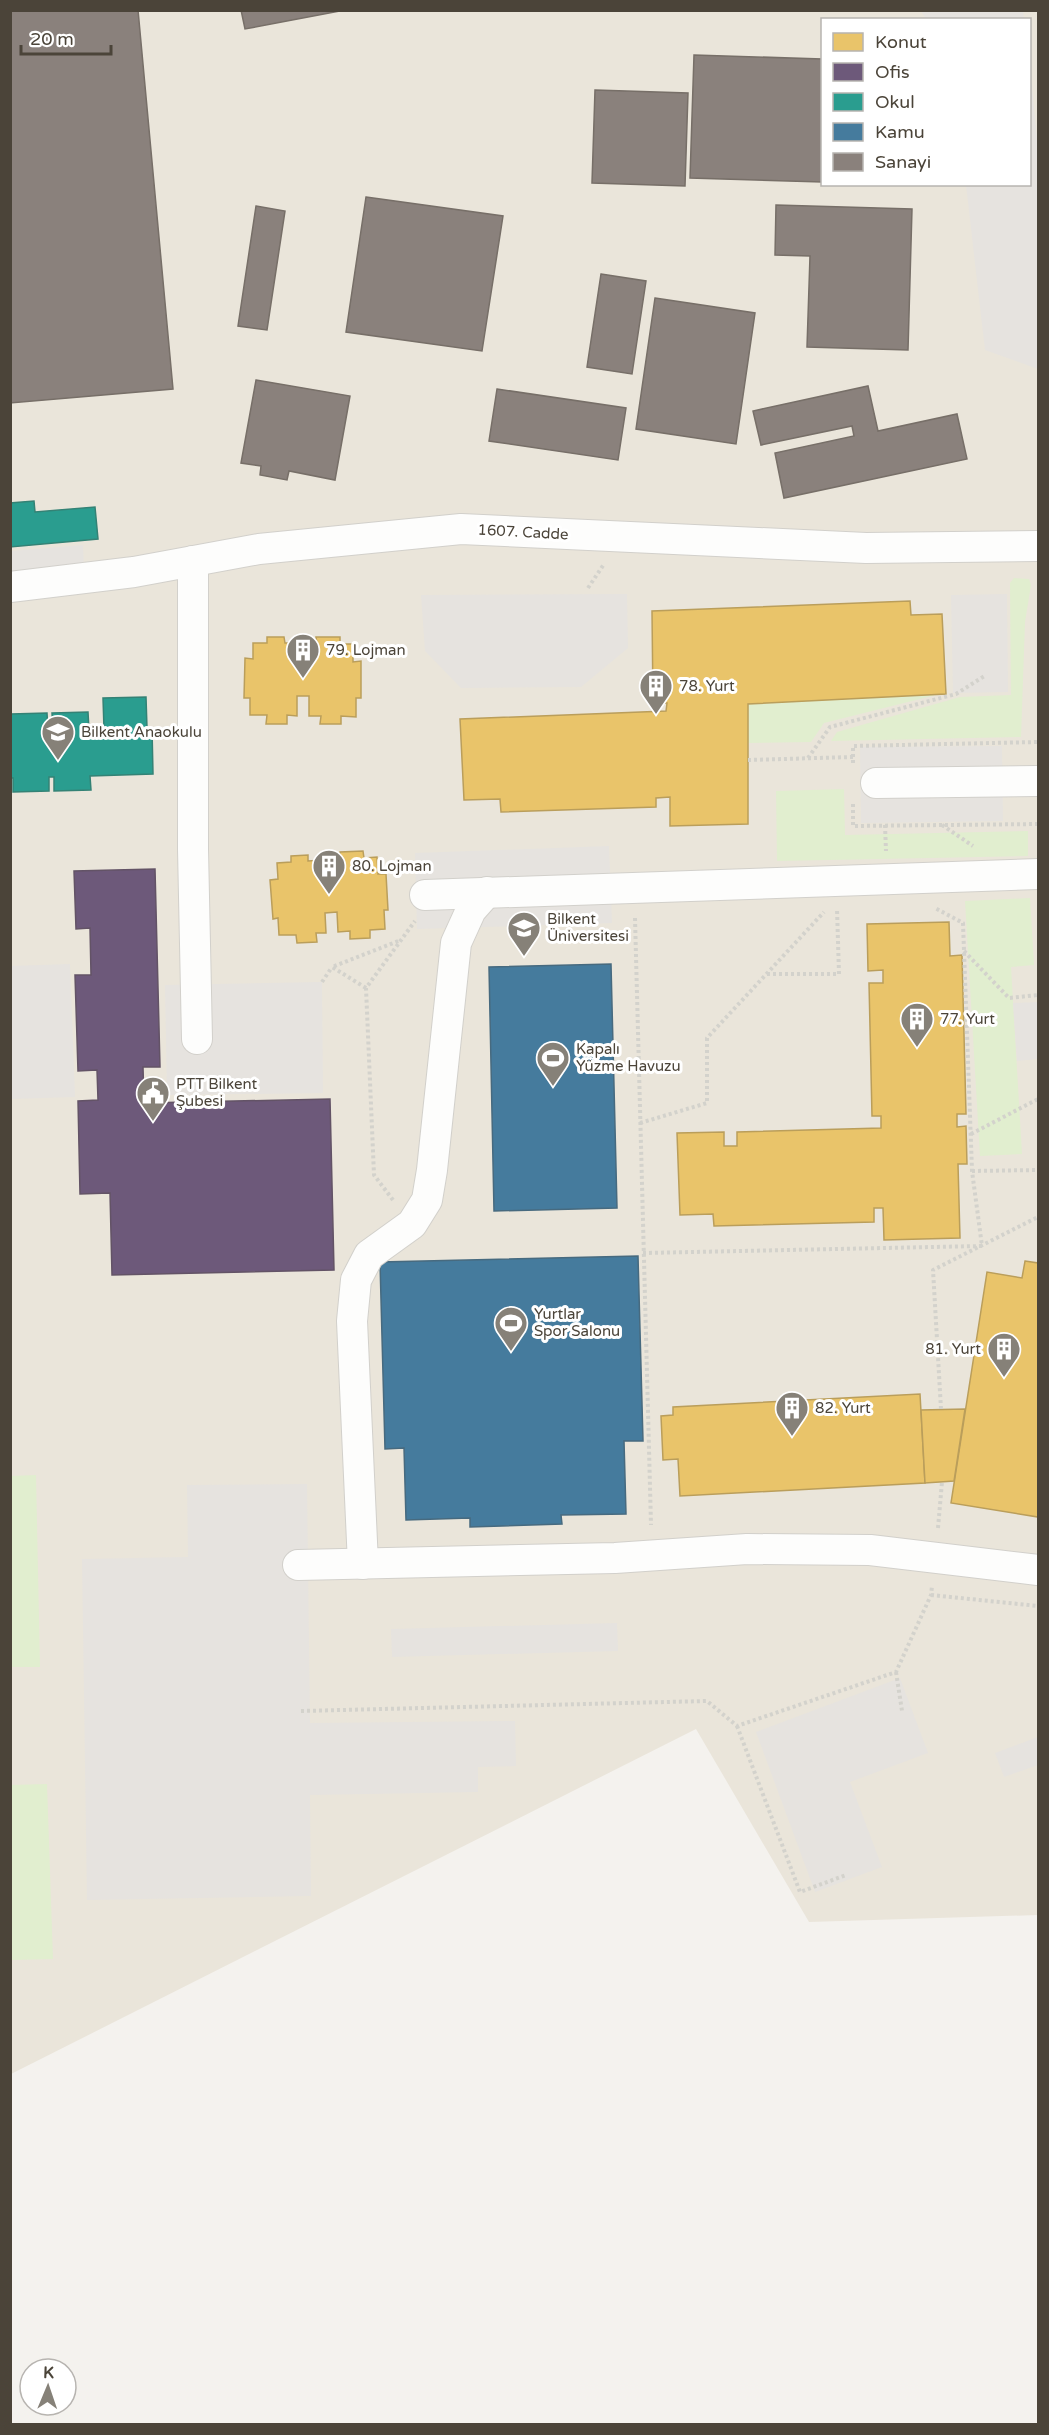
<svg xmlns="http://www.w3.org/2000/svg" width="1049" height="2435" font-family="'Varela Round',sans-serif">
<rect width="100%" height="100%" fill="#f4f2ee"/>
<path fill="#eae5da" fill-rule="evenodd" d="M11 11H1038V1915L809 1922 696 1729 11 2074ZM822 20H1030V184H822Z"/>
<g fill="#e1eecf">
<path d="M1014 578 1029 579 1031 585 1025 622 1021 737 831 741 837 732 960 697 1011 695 1010 583Z"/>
<path d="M940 694 824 723 811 742 748 743V704Z"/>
<path d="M844 789 845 835 1028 831V856L777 861 776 791Z"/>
<path d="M1030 898 1034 965 1011 967 1022 1154 980 1156 965 901Z"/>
<path d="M36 1475 40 1667H11V1476Z"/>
<path d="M47 1784 53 1959 11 1960V1785Z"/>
</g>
<g fill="#e6e3df">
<path d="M921 11H1023L1024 19H926Z"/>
<path d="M1030 67 1038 149V369L985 350 966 185 1030 184Z"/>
<path d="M83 545 84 570 11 574V551Z"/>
<path d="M627 594 628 648 581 687 461 688 425 651 421 595Z"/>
<path d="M1007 594 1008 692 953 693 951 595Z"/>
<path d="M1002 746 1003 821 861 823 860 747Z"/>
<path d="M609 846 612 923 417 929 415 853Z"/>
<path d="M70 964 75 1097 11 1099V966Z"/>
<path d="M322 982 323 1093 167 1095 165 985Z"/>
<path d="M1037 1002 1038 1059 1017 1061 1013 1003Z"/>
<path d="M307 1484 310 1723 515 1721 516 1766 478 1767V1792L310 1795 311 1896 87 1900 82 1559 188 1557 187 1485Z"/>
<path d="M617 1623 618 1651 392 1657 391 1629Z"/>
<path d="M900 1678 928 1753 850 1782 882 1867 815 1892 756 1732Z"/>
<path d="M1038 1737V1765L1004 1777 995 1753Z"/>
</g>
<g fill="#e9c46a" stroke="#ba9e5b" stroke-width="1.5">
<path d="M910 601 911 615 942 614 946 694 748 704V824L670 826V797L656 798V807L501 812 500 799 464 800 460 719 666 711 667 703H653L652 611Z"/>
<path d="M267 637H284L285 643H299V655H308V644H317L316 637H340V644H353V662L361 661V698H356V717L341 716V724H320L321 716H309V696H297V716L287 715V724H266L267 715H250V698H244L245 658 253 659V643H267Z"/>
<path d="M363 851 364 858 377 857 378 874H386L388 910H384L385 929 370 930V938L350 939V931L338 932 337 912 325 913 326 933H316L317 942 297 943 296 935H279L278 918 273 919 270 880 278 879 277 863 291 862V856L308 855V861L323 860 324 872H333L332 860 340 859V852Z"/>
<path d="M949 922 950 956 962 955 966 1114H957V1127L966 1126 967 1164H958L960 1238 884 1240 883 1208H874V1222L714 1226 713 1214 680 1215 677 1133 724 1132V1146H737V1132L881 1128V1116H872L869 983H883V970L868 971 867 924Z"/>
<path d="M1025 1261 1038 1263V1517L951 1503 987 1272 1022 1278Z"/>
<path d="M920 1394 925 1483 680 1496 678 1459 663 1460 661 1416 673 1415V1407Z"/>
<path d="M965 1409 954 1481 925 1483 921 1410Z"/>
</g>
<path fill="#6d597a" stroke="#635366" stroke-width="1.5" d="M155 869 160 1067H143L144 1103 330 1099 334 1270 112 1275 110 1193 80 1194 78 1101 98 1100 97 1070 78 1071 75 975H91L90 928 76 929 74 871Z"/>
<g fill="#2a9d8f" stroke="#348275" stroke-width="1.5">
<path d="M34 501 35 512 95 507 98 539 10 547V503Z"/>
<path d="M146 697 147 728H152L153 774 90 776 91 790 54 791V777H49V791L13 792V778H10L11 714 47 713 48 731H53L52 713 88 712 89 730 104 729 103 698Z"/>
</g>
<g fill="#457b9d" stroke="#476a7f" stroke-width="1.5">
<path d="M611 964 617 1208 494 1211 489 967Z"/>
<path d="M638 1256 643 1441H624L626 1514 561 1515 562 1524 470 1527V1518L406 1520 404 1448 385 1449 380 1262Z"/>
</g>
<g fill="#8a817c" stroke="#776f68" stroke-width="1.5">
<path d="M10 10H138L173 389 10 403Z"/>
<path d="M241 10H345L245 29Z"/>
<path d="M694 55 822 59V182L690 178Z"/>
<path d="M595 90 688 93 685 186 592 183Z"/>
<path d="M366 197 503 216 482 351 346 332Z"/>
<path d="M776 205 912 209 908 350 807 347 810 256 775 255Z"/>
<path d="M256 206 285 211 267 330 238 326Z"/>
<path d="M601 274 646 281 632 374 587 367Z"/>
<path d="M655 298 755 313 736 444 636 429Z"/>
<path d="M256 380 350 396 335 480 289 471 287 480 260 475 261 466 241 463Z"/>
<path d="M868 386 878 431 957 414 967 459 784 498 775 453 854 436 852 426 761 445 753 411Z"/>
<path d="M497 389 626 408 618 460 489 441Z"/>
</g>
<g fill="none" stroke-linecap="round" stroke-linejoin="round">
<defs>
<g id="minor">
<path d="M193 561V849L197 1039"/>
<path d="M10 587 134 572 259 549 461 529 866 548 1038 546"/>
<path d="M876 783 1038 781"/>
<path d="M425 895 1038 874"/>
<path d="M363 1564 352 1321 356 1280 369 1255 412 1224 427 1200 432 1170 456 943 471 910 487 892"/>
<path d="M298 1565 615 1558 747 1549 870 1550 1038 1570"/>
</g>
</defs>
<use href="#minor" stroke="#d2d0cb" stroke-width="32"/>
<g stroke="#d3d2cc" stroke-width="4" stroke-dasharray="3 3" stroke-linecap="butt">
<path d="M588 588 604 564"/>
<path d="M808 758 830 727 956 694 986 675"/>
<path d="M748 760 853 757"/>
<path d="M853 763V746L1038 742"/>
<path d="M853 804V826L1038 824"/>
<path d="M885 825 886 851"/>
<path d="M942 825 973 846"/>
<path d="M635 918 651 1525"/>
<path d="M964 951 1009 998 1038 995"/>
<path d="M767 974H839L837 909"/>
<path d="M322 982 332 967"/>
<path d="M366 988 332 967 401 940"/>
<path d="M640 1123 707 1103V1038L824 912"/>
<path d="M971 1134 1038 1099"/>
<path d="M972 1171 1038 1170"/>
<path d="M393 1200 374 1175 366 988 415 921"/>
<path d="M643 1253 982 1246 972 1171 963 923 935 908"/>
<path d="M941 1409 933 1270 1038 1217"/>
<path d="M938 1528 942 1482"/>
<path d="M931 1595 1038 1606"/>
<path d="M896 1672 902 1711"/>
<path d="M301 1711 707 1701 737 1726 896 1672 931 1595 932 1586"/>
<path d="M737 1726 800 1892 846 1875"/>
</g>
<use href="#minor" stroke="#fdfdfc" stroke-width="30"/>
</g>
<defs>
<symbol id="building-pin" viewBox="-11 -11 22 30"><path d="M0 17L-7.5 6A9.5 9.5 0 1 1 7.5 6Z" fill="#868178" stroke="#fff"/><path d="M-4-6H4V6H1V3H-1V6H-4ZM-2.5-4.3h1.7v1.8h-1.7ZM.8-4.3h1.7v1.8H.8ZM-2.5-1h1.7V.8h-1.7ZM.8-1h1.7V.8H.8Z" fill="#fff"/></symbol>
<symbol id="school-pin" viewBox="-11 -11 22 30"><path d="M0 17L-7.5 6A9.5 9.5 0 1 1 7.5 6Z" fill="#868178" stroke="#fff"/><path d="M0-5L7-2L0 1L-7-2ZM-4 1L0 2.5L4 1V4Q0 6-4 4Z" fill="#fff"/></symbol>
<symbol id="university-pin" viewBox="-11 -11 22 30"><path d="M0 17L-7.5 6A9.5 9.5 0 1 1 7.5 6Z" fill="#868178" stroke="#fff"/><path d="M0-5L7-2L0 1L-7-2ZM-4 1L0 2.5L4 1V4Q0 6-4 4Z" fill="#fff"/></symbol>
<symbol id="stadium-pin" viewBox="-11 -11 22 30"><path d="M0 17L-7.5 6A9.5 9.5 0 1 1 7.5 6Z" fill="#868178" stroke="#fff"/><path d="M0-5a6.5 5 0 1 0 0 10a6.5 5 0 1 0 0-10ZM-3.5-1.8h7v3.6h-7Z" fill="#fff"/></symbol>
<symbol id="civic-pin" viewBox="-11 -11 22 30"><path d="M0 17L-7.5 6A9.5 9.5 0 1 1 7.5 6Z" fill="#868178" stroke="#fff"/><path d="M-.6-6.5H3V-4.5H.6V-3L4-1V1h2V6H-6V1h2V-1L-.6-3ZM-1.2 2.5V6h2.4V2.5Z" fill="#fff"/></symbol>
</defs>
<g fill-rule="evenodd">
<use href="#building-pin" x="284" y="631" width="38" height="52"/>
<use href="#building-pin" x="637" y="667" width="38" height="52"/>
<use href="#school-pin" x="39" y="713" width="38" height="52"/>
<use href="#building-pin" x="310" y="847" width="38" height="52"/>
<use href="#university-pin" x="505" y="909" width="38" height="52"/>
<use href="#building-pin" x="898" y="1000" width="38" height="52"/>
<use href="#stadium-pin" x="534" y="1039" width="38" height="52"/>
<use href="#civic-pin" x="134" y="1074" width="38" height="52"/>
<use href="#stadium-pin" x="492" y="1304" width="38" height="52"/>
<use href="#building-pin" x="985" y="1330" width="38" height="52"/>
<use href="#building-pin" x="773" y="1389" width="38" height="52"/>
</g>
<g text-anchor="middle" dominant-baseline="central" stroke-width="6" stroke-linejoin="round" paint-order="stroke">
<g font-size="15" fill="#4b4439" stroke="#fff">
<text transform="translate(523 532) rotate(3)">1607. Cadde</text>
</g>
<g font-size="15" fill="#4b4439" stroke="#fff" text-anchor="start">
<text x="326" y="650">79. Lojman</text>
<text x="679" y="686">78. Yurt</text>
<text x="81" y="732">Bilkent Anaokulu</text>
<text x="352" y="866">80. Lojman</text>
<text x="547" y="919">Bilkent<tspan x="547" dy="17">Üniversitesi</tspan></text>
<text x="940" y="1019">77. Yurt</text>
<text x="576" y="1049">Kapalı<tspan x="576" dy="17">Yüzme Havuzu</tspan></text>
<text x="176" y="1084">PTT Bilkent<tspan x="176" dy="17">Şubesi</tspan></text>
<text x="534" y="1314">Yurtlar<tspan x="534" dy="17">Spor Salonu</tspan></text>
<text x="981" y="1349" text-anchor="end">81. Yurt</text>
<text x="815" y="1408">82. Yurt</text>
</g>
</g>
<rect width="1049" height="2435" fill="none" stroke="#4b4439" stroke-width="24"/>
<rect x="821" y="18" width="210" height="168" fill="#ffffff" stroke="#b7b4b0" stroke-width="1.5"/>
<rect x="833" y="33" width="30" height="18" fill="#e9c46a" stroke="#b7b4b0" stroke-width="1.5"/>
<text x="875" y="48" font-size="18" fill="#4b4439">Konut</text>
<rect x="833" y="63" width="30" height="18" fill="#6d597a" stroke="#b7b4b0" stroke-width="1.5"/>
<text x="875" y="78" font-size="18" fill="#4b4439">Ofis</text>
<rect x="833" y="93" width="30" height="18" fill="#2a9d8f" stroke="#b7b4b0" stroke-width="1.5"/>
<text x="875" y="108" font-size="18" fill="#4b4439">Okul</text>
<rect x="833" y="123" width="30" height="18" fill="#457b9d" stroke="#b7b4b0" stroke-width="1.5"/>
<text x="875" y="138" font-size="18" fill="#4b4439">Kamu</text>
<rect x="833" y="153" width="30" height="18" fill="#8a817c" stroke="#b7b4b0" stroke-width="1.5"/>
<text x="875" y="168" font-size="18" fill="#4b4439">Sanayi</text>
<g transform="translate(48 2387) rotate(2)"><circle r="28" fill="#ffffff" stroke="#b7b4b0" stroke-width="1.5"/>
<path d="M0-4.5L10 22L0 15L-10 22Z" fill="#868178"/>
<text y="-9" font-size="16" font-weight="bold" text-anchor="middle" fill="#4b4439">K</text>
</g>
<path d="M21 45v9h90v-9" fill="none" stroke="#4b4439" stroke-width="3"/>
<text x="30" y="45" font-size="18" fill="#4b4439" stroke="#ffffff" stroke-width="4.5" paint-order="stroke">20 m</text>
</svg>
